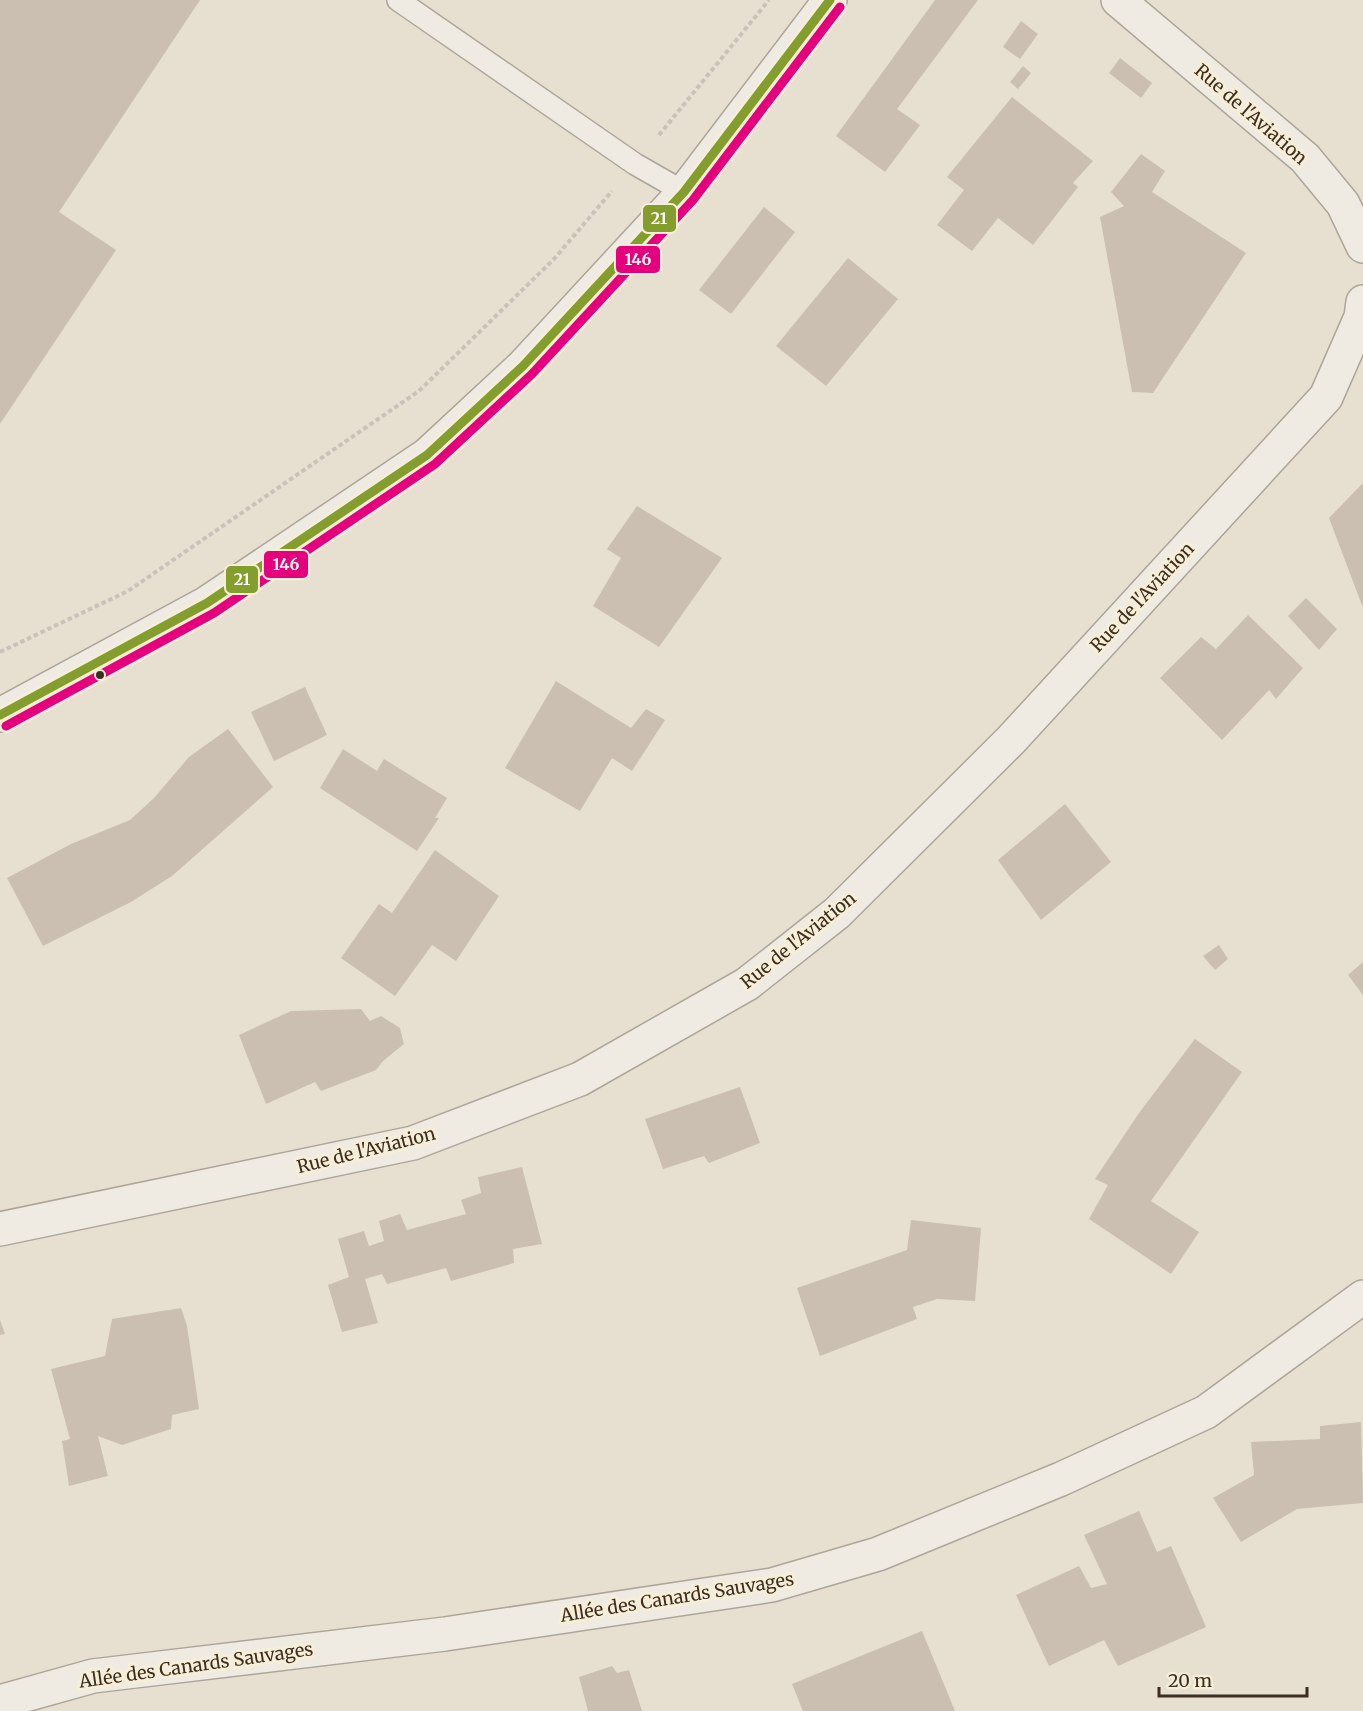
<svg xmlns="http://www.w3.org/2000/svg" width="1363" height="1711" font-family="Merriweather,serif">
<rect width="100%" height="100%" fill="#e7e0d1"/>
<g fill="#cbbfb2">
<path d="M0 0H200L59 212 116 250 0 424Z"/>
<path d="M935 0H978L897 109 920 125 885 172 836 136Z"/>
<path d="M1021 21 1038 34 1020 59 1003 47Z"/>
<path d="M1120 58 1152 83 1141 98 1109 73Z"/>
<path d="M1023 66 1031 73 1018 89 1010 82Z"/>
<path d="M1012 97 1093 161 1073 183 1078 187 1033 245 998 218 972 251 937 225 964 190 947 177Z"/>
<path d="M1141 154 1165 171 1152 192 1246 253 1153 393 1132 392 1100 217 1124 206 1111 192Z"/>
<path d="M764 207 795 232 731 314 699 290Z"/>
<path d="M848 258 898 299 826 386 776 346Z"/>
<path d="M1363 483V608L1329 518Z"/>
<path d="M637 506 722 558 659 647 593 606 621 558 607 549Z"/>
<path d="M1306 598 1337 629 1319 650 1288 616Z"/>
<path d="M1248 615 1303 668 1276 699 1269 690 1222 740 1160 678 1201 637 1216 649Z"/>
<path d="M556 681 631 728 646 709 665 720 632 771 612 758 580 811 505 768Z"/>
<path d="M305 687 327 735 274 761 251 712Z"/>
<path d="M228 729 273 787 172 876 131 902 43 946 7 878 71 844 130 820 154 798 189 757Z"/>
<path d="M343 749 377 771 384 759 447 798 435 818H439L417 851 320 788Z"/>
<path d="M1065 804 1111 862 1041 920 998 860Z"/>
<path d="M435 850 499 896 456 961 432 945 395 996 341 958 379 904 392 913Z"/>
<path d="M1219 945 1228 959 1215 970 1203 956Z"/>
<path d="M1363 962V995L1348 975Z"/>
<path d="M361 1009 370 1021 381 1016 400 1028 404 1044 383 1061 376 1070 321 1091 315 1082 266 1104 239 1035 291 1011Z"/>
<path d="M1195 1039 1242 1072 1151 1201 1199 1232 1171 1274 1089 1219 1108 1185 1095 1179 1139 1113Z"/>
<path d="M740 1087 760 1143 709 1163 704 1156 663 1169 645 1119Z"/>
<path d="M522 1167 542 1244 513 1249 514 1263 451 1281 446 1268 387 1284 382 1274 365 1279 378 1323 342 1332 328 1285 349 1277 338 1239 364 1231 369 1246 384 1241 379 1221 400 1214 407 1230 466 1214 461 1200 481 1193 478 1177Z"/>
<path d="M911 1220 981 1228 975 1301 937 1299 913 1307 917 1319 820 1356 797 1288 907 1250Z"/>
<path d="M181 1308 187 1326 199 1409 172 1415 171 1429 122 1445 98 1436 108 1476 69 1486 62 1441 70 1439 51 1369 105 1356 112 1319Z"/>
<path d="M0 1320 5 1334 0 1335Z"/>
<path d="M1361 1422 1363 1503 1297 1509 1241 1542 1213 1498 1254 1475 1251 1442 1320 1439V1426Z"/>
<path d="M1139 1511 1157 1552 1171 1546 1206 1627 1118 1666 1104 1640 1049 1666 1016 1595 1079 1566 1091 1588 1107 1584 1084 1535Z"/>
<path d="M922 1631 955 1711H803L792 1684Z"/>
<path d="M612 1666 617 1673 629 1670 642 1711H588L579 1677Z"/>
</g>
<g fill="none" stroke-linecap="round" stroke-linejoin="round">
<defs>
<path id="service" d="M398 0 635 164 684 192"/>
<g id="minor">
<path d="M1118 0 1305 158 1343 204 1363 246"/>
<path d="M0 1229 413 1143 580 1079 747 984 837 913 1011 740 1326 397 1361 317 1363 302"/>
<path d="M0 1702 93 1676 445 1634 772 1585 878 1554 1061 1479 1206 1412 1363 1297"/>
</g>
<path id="tertiary" d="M0 715 207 603 427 455 523 366 684 192 830 0"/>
</defs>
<use href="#service" stroke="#ada599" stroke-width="24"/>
<use href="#minor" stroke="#ada599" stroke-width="36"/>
<use href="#tertiary" stroke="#ada599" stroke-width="36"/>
<g stroke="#c8c2b9" stroke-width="4" stroke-dasharray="4.5 3" stroke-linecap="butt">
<path d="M659 135 769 0"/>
<path d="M0 652 128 591 419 391 554 259 612 191"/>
</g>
<use href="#service" stroke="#efebe3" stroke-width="21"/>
<use href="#minor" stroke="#efebe3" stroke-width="33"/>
<use href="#tertiary" stroke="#efebe3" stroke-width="33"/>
<defs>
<path id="bus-1" d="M0 715 207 603 427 455 523 366 684 192 830 0"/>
<path id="bus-2" d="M6 726 214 613 435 464 532 374 693 200 840 7"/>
</defs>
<use href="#bus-1" stroke="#f7eed8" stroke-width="14"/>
<use href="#bus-2" stroke="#f7eed8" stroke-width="14"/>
<use href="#bus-1" stroke="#839e2d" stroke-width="9"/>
<use href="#bus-2" stroke="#e5007d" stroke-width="9"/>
</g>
<circle fill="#3d2e20" stroke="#f7eed8" stroke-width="2" cx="100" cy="675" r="5"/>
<g text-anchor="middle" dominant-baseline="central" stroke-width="6" stroke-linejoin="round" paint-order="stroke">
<g font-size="18" fill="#3d2e20" stroke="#f7eed8">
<text transform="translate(1251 114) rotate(41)">Rue de l'Aviation</text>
<text transform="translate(1142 597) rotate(-47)">Rue de l'Aviation</text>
<text transform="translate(798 940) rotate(-39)">Rue de l'Aviation</text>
<text transform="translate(366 1150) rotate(-14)">Rue de l'Aviation</text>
<text transform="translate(677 1597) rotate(-9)">Allée des Canards Sauvages</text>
<text transform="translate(196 1665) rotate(-8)">Allée des Canards Sauvages</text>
</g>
</g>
<g stroke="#f7eed8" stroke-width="2">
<rect x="642" y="204" width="35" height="29" rx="6" fill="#839e2d"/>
<rect x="615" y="245" width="46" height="29" rx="6" fill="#e5007d"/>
<rect x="263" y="550" width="46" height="29" rx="6" fill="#e5007d"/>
<rect x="225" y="565" width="34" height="29" rx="6" fill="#839e2d"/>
</g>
<g font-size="16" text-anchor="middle" font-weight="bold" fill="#fff">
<text x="659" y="224">21</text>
<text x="638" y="265">146</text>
<text x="286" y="570">146</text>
<text x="242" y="585">21</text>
</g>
<path d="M1159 1687v9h148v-9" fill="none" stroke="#3d2e20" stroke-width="3"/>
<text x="1168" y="1687" font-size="18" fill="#3d2e20" stroke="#f7eed8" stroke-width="4.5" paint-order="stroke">20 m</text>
</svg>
